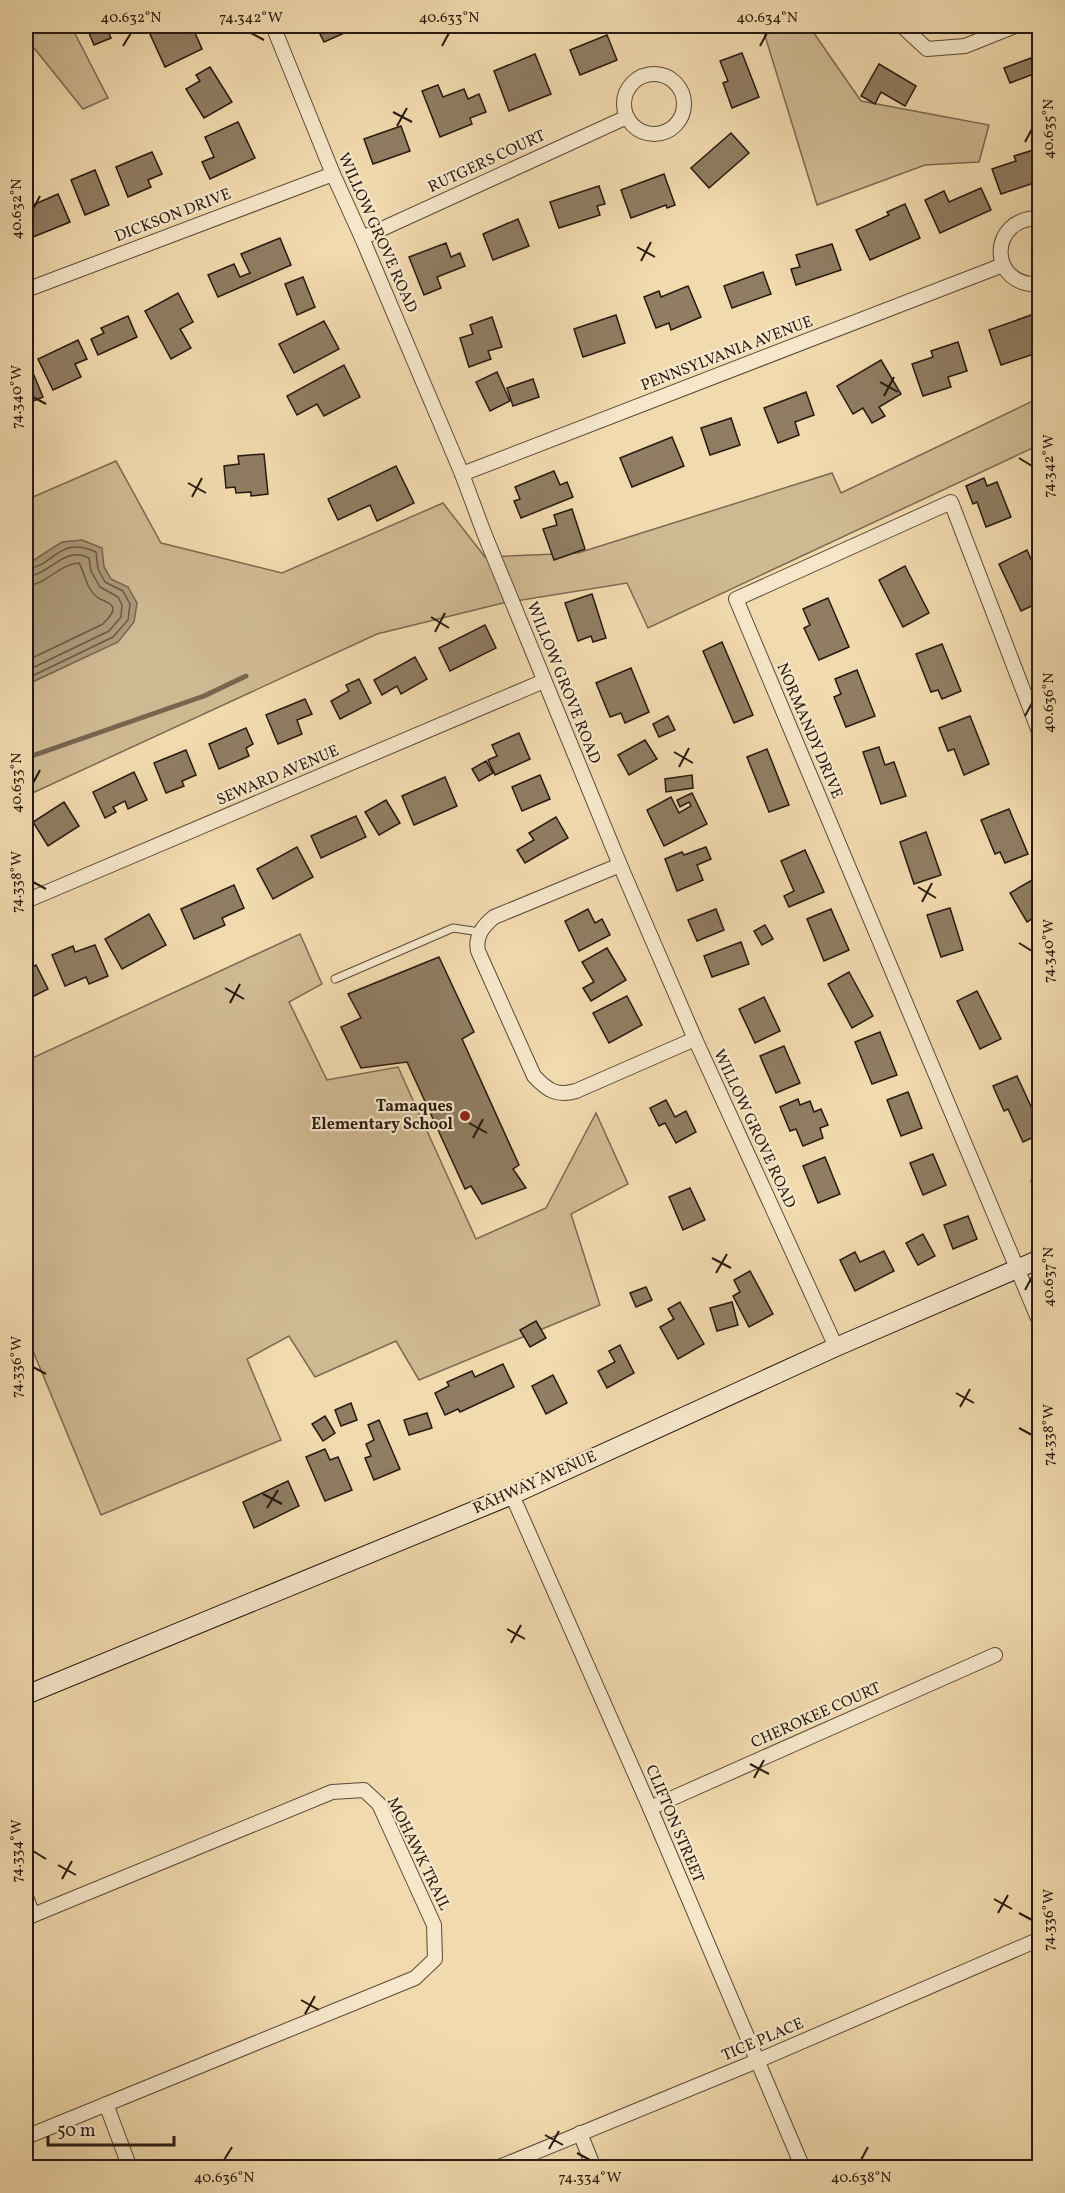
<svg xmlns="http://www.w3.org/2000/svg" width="1065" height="2193" font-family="Vollkorn,serif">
<rect width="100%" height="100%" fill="#f1daae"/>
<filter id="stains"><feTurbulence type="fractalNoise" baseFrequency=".00333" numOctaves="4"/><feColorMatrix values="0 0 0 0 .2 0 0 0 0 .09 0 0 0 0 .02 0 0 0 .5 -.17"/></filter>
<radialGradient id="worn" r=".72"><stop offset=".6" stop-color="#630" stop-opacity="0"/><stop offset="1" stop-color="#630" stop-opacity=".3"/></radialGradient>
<g fill="#cfb993" stroke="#7b6952" stroke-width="1.5">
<path d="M26 26H71L108 98 83 109 26 38Z"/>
<path d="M762 26H809L861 101 989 125 979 162 925 165 817 205Z"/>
<path d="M1039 398V445L648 628 627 583 503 603 377 634 26 796V685L78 660 128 587 111 580 104 567 41 556 26 565V500L116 461 161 543 282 573 443 503 485 557 578 553 832 473 841 493Z"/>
<path d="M300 934 322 984 289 1002 327 1080 398 1067 476 1239 546 1208 596 1113 628 1184 571 1214 600 1305 419 1380 396 1341 315 1377 289 1336 247 1359 281 1440 101 1515 26 1334V1061Z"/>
</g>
<path fill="#ac9878" stroke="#77654e" stroke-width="1.5" d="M82 540 102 548 104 567 111 579 128 587 137 603 134 622 118 642 26 685V565L62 542Z"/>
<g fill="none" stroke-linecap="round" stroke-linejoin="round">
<g stroke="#6a5844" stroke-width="1.5">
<path d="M26 569C56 566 57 535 96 552L98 569 105 582 123 591 130 604 128 620 113 637 26 679"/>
<path d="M26 577C50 575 64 545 89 558L91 571 100 587 118 597 122 605 121 617 109 631 26 671"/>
<path d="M26 586C46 585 59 564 79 563 85 573 86 589 97 597 101 601 112 602 113 608 114 614 106 620 103 624L26 661"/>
</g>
<path stroke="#77654e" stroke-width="5" d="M26 758 204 696 246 676"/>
</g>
<g fill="#907d62" stroke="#271910" stroke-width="1.5">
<path d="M86 26H106L111 38 94 45Z"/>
<path d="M167 26H192L202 49 165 67 150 34Z"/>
<path d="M316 26H360L324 42Z"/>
<path d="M646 26H679L647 33Z"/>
<path d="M607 35 617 60 580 75 570 50Z"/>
<path d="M742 53 759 97 732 108 723 83 728 81 720 61Z"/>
<path d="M535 54 551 94 509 111 494 71Z"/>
<path d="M1031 58 1036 73 1010 83 1004 68Z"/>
<path d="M879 64 916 86 905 106 881 92 875 104 861 96Z"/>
<path d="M210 67 232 102 204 118 186 89 200 81 196 75Z"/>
<path d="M438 85 443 97 464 89 468 99 479 94 486 112 470 118 472 124 440 137 422 91Z"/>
<path d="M238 122 255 158 210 179 202 162 214 157 205 137Z"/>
<path d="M401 126 410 151 373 164 364 139Z"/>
<path d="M731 133 749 153 709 188 691 168Z"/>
<path d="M1040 148V181L1001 194 992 169 1016 161 1014 156Z"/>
<path d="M152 152 162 174 148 180 151 187 128 197 116 167Z"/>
<path d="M95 170 109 205 85 215 71 180Z"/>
<path d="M664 174 675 205 667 208 666 205 631 218 621 190Z"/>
<path d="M599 186 605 204 597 206 600 215 559 228 550 202Z"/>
<path d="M981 188 991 210 940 233 925 200 944 191 949 202Z"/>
<path d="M58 194 70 222 33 237 26 218V208Z"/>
<path d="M905 204 920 238 870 260 856 230 889 215 887 212Z"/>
<path d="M518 219 529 246 493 260 483 234Z"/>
<path d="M280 238 291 265 218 297 208 275 234 264 240 277 250 273 241 254Z"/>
<path d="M446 243 451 257 460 253 465 266 437 277 441 288 424 295 409 257Z"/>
<path d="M832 244 841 270 796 285 791 269 800 267 796 255Z"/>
<path d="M763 272 771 294 732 308 724 286Z"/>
<path d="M303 277 315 307 297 315 285 284Z"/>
<path d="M688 286 701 317 671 330 669 323 656 328 644 297 659 291 661 297Z"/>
<path d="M178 293 193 322 180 329 191 348 171 359 145 311Z"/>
<path d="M1034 314 1040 329V352L1001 365 989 330Z"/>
<path d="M616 315 625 343 583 357 574 329Z"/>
<path d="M128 316 137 337 98 355 91 339 104 333 101 328Z"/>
<path d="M492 317 502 347 488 351 491 359 469 367 460 338 473 334 470 325Z"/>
<path d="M324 321 339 349 294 373 279 344Z"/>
<path d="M78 340 87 359 75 364 81 377 53 390 38 359Z"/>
<path d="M958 342 967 371 948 377 951 387 923 396 912 364 933 357 931 351Z"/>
<path d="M881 360 901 394 879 407 885 416 872 423 863 408 853 414 837 386Z"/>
<path d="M28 361 43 397 26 404V362Z"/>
<path d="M344 365 360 397 324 416 317 404 297 415 287 396Z"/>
<path d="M497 372 510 401 490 411 476 382Z"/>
<path d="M533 379 539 397 513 406 507 388Z"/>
<path d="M806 392 814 415 795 422 799 435 778 443 764 408Z"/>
<path d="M731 418 740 445 710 455 701 428Z"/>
<path d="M672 437 684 466 632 487 620 458Z"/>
<path d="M264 454 268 494 251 496V492L236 493 235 487 226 488 224 466 239 464 238 456Z"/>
<path d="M396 466 414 503 377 521 370 505 338 520 328 499Z"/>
<path d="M554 471 560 485 567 482 573 497 521 518 514 501 520 499 515 487Z"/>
<path d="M984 478 987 486 997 482 1011 517 986 527 977 502 973 504 966 486Z"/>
<path d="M572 509 585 549 554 560 543 529 557 525 554 515Z"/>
<path d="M1027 550 1034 566 1040 564V602L1021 611 999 564Z"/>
<path d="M905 566 929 613 903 627 879 580Z"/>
<path d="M592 594 606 638 593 642 591 636 578 641 565 603Z"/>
<path d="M828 598 849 647 819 660 804 628 810 625 803 609Z"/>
<path d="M485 625 496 648 450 671 439 648Z"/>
<path d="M722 642 753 715 734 723 703 651Z"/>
<path d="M942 644 961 691 942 699 938 690 931 692 916 654Z"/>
<path d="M415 657 427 679 401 694 397 686 382 695 374 680Z"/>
<path d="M631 668 649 712 625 723 621 713 610 717 596 683Z"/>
<path d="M857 670 875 716 846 727 834 697 841 694 835 679Z"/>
<path d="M359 679 371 703 340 719 331 701 349 691 346 685Z"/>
<path d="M305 699 312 714 297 720 302 734 278 744 266 715Z"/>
<path d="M668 716 675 730 659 737 653 724Z"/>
<path d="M970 716 989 764 964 775 954 749 948 751 939 728Z"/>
<path d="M246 728 253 744 246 748 249 756 219 769 209 744Z"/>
<path d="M519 733 530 759 495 775 488 760 497 756 492 745Z"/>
<path d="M645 740 657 759 629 775 618 755Z"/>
<path d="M879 747 885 765 894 762 906 796 881 804 863 752Z"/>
<path d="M767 749 789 805 769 812 747 757Z"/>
<path d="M186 750 196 775 182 781 184 786 166 793 154 763Z"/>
<path d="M486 761 493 773 479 781 472 769Z"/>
<path d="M134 772 147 800 128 809 125 801 113 807 116 812 105 818 93 792Z"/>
<path d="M540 775 550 799 522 811 512 787Z"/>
<path d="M692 775 693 788 666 792 665 779Z"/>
<path d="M445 777 457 806 414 825 402 796Z"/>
<path d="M692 793 707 824 664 846 647 810 671 797 679 813 691 806 689 802 680 807 677 800Z"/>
<path d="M386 800 400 823 379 835 365 812Z"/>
<path d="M64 802 79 826 48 846 33 822Z"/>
<path d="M1009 809 1028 854 1005 863 1000 852 995 854 981 820Z"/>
<path d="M356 816 366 837 321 858 311 836Z"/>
<path d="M556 817 568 838 525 863 517 850 534 840 529 833Z"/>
<path d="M926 832 941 875 914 884 900 842Z"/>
<path d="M297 847 313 877 273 899 257 869Z"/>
<path d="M706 847 711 859 697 865 703 880 677 891 665 859 682 852 684 855Z"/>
<path d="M805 850 824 892 789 907 784 896 794 891 781 861Z"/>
<path d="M1032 880 1040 894V914L1027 922 1010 893Z"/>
<path d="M234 885 244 908 222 918 225 925 194 939 181 909Z"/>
<path d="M950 908 963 950 941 957 927 915Z"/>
<path d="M588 909 595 923 602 919 610 935 579 951 565 921Z"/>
<path d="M716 909 724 930 697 941 688 920Z"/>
<path d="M831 909 849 950 824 961 807 919Z"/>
<path d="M149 914 166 945 122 969 105 939Z"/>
<path d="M765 925 773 939 762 945 754 931Z"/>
<path d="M741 942 749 964 712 977 704 956Z"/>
<path d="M95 945 108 976 89 984 86 977 65 986 52 955 73 946 75 952Z"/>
<path d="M607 948 626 980 591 1001 583 988 594 982 582 962Z"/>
<path d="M439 957 474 1032 462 1039 519 1165 513 1169 526 1188 482 1204 471 1186 465 1189 407 1062 361 1068 341 1027 361 1018 348 994Z"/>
<path d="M36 965 48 989 26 1000V970Z"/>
<path d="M849 972 873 1016 852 1028 828 984Z"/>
<path d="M977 991 1001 1039 980 1049 957 1001Z"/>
<path d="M627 996 642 1025 609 1043 593 1013Z"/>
<path d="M764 997 780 1031 755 1043 739 1009Z"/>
<path d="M880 1032 897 1075 872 1084 855 1042Z"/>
<path d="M784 1046 800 1083 776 1093 760 1056Z"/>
<path d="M1017 1076 1040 1126V1134L1023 1142 1008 1109 1004 1111 993 1086Z"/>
<path d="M908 1092 922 1128 901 1136 887 1100Z"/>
<path d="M798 1099 800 1105 810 1101 814 1112 821 1109 828 1125 820 1128 823 1138 803 1146 796 1129 790 1131 780 1107Z"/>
<path d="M666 1100 675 1117 686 1111 696 1132 676 1143 665 1123 659 1126 650 1108Z"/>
<path d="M933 1154 946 1185 923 1195 910 1163Z"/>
<path d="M825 1157 840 1194 818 1203 803 1166Z"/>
<path d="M1040 1177V1202L1031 1181Z"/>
<path d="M690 1188 705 1220 683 1230 669 1197Z"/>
<path d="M968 1216 977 1239 953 1249 944 1225Z"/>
<path d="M923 1234 935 1256 918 1265 906 1243Z"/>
<path d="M884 1251 894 1271 855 1291 840 1260 855 1252 860 1262Z"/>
<path d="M750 1271 773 1314 749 1327 733 1296 740 1292 734 1280Z"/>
<path d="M646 1287 652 1300 636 1307 630 1293Z"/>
<path d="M680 1302 704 1344 678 1359 660 1327 674 1319 668 1309Z"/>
<path d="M732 1302 738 1325 717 1331 710 1308Z"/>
<path d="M536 1321 546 1338 530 1347 520 1330Z"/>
<path d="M620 1345 634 1373 607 1388 598 1371 615 1362 609 1351Z"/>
<path d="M503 1364 514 1387 460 1412 458 1409 445 1415 435 1393 449 1386 447 1382 472 1371 475 1377Z"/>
<path d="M553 1375 567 1403 546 1414 532 1386Z"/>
<path d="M351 1403 357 1420 341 1426 335 1410Z"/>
<path d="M427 1413 432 1428 409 1435 404 1420Z"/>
<path d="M325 1416 335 1433 323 1441 312 1424Z"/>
<path d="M379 1420 400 1469 374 1480 365 1458 371 1456 366 1444 374 1440 368 1425Z"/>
<path d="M325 1449 330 1460 338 1457 352 1490 325 1501 306 1457Z"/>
<path d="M288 1481 299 1506 254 1528 243 1502Z"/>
</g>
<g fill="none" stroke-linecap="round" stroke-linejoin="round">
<defs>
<path id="lane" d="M335 979 453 928 480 932"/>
<g id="street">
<path d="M273 26 333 174 362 238 462 474 484 533 620 865 695 1039 836 1347"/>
<path d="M902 26 927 49 965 46 1015 26"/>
<circle cx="654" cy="104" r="30"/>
<path d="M1040 218C987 217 988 288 1040 284"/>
<path d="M362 238 627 117"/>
<path d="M26 290 333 174"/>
<path d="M462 474 1003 265"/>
<path d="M1040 734 951 502 736 599 1040 1323"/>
<path d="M620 865 494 917C483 926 475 936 478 951L534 1076C547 1090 557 1097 576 1091L695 1039"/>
<path d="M26 901 544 681"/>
<path d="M512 1495 650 1808 803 2168"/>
<path d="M650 1808 995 1655"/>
<path d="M26 1897 33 1915"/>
<path d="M26 1918 332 1792 364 1790 379 1804 434 1925 435 1959 415 1978 26 2137"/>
<path d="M106 2104 130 2168"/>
<path d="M580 2133 594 2168"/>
<path d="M497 2168 757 2061 1040 1939"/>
</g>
<path id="secondary" d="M26 1695 512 1495 836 1347 1040 1259"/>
</defs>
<use href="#lane" stroke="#5a4938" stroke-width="9"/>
<use href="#street" stroke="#5a4938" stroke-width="16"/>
<use href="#secondary" stroke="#271910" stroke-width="20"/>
<use href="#lane" stroke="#f6e7ca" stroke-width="7"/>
<use href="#street" stroke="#f6e7ca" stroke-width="14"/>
<use href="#secondary" stroke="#f6e7ca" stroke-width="18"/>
</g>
<path fill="none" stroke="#271910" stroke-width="2" d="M251 33 264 40M123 46 131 33M442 46 449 33M760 46 767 33M393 112 412 122M397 126 407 108M1025 142 1032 129M33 209 40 196M637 247 655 257M641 261 651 242M880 382 898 392M884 396 894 377M33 397 46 404M1019 458 1032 466M188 483 206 493M192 497 202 478M431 617 449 628M435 632 445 613M1025 716 1032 703M674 752 693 763M679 767 689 748M33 783 40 770M33 882 46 889M918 887 936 898M922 902 932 883M1019 943 1032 951M225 988 244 999M230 1003 240 984M469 1123 487 1133M473 1138 483 1119M712 1258 731 1268M716 1273 727 1254M1025 1290 1032 1277M33 1367 46 1374M956 1393 974 1403M960 1407 970 1389M1019 1428 1032 1435M263 1494 282 1504M267 1508 278 1490M507 1629 525 1639M511 1643 521 1625M750 1764 769 1774M754 1778 764 1760M33 1851 46 1859M58 1865 76 1875M62 1879 72 1861M994 1899 1012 1909M998 1913 1008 1895M1019 1913 1032 1920M301 2000 319 2010M305 2014 315 1996M545 2135 563 2145M549 2149 559 2131M577 2153 590 2160M224 2160 232 2147M861 2160 868 2147"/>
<circle fill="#8f2418" stroke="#f6e7ca" stroke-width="2" cx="465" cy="1116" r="6"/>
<g text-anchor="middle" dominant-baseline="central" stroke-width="4.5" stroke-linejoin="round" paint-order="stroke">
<g font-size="16" fill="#271910" stroke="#f6e7ca">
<text transform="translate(487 162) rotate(-25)">RUTGERS COURT</text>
<text transform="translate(173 216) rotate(-21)">DICKSON DRIVE</text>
<text transform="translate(377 233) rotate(66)">WILLOW GROVE ROAD</text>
<text transform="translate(727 354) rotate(-21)">PENNSYLVANIA AVENUE</text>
<text transform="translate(563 683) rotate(68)">WILLOW GROVE ROAD</text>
<text transform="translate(809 731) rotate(67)">NORMANDY DRIVE</text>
<text transform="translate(278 776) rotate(-23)">SEWARD AVENUE</text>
<text transform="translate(754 1129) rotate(65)">WILLOW GROVE ROAD</text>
<text transform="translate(535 1483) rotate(-24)">RAHWAY AVENUE</text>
<text transform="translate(816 1716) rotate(-24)">CHEROKEE COURT</text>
<text transform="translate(674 1824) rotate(67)">CLIFTON STREET</text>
<text transform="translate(418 1854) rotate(64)">MOHAWK TRAIL</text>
<text transform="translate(763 2040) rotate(-23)">TICE PLACE</text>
</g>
<g font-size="16" font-weight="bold" fill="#271910" stroke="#f6e7ca" text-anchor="end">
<text x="453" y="1107">Tamaques<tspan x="453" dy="18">Elementary School</tspan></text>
</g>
</g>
<rect width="1065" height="2193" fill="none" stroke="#f1daae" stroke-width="66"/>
<path d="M48 2136v9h126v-9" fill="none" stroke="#271910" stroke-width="3"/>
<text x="57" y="2136" font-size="18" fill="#271910" stroke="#f6e7ca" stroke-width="4.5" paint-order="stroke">50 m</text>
<rect x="33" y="33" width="999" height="2127" fill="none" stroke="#271910" stroke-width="2"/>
<g font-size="15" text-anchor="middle" fill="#271910">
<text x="131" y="22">40.632°N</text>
<text x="251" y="22">74.342°W</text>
<text x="449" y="22">40.633°N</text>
<text x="767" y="22">40.634°N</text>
<text transform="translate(1048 129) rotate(-90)" y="5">40.635°N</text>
<text transform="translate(16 209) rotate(-90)" y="5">40.632°N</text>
<text transform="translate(16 397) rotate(-90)" y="5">74.340°W</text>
<text transform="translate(1048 466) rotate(-90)" y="5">74.342°W</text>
<text transform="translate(1048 703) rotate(-90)" y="5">40.636°N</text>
<text transform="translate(16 783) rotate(-90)" y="5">40.633°N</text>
<text transform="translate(16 882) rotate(-90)" y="5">74.338°W</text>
<text transform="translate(1048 951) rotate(-90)" y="5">74.340°W</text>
<text transform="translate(1048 1277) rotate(-90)" y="5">40.637°N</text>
<text transform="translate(16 1367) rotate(-90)" y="5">74.336°W</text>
<text transform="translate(1048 1435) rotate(-90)" y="5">74.338°W</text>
<text transform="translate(16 1851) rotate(-90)" y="5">74.334°W</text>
<text transform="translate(1048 1920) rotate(-90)" y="5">74.336°W</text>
<text x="224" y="2182">40.636°N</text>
<text x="590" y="2182">74.334°W</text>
<text x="861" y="2182">40.638°N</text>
</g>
<rect width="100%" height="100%" filter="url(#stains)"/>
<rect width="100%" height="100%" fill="url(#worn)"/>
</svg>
